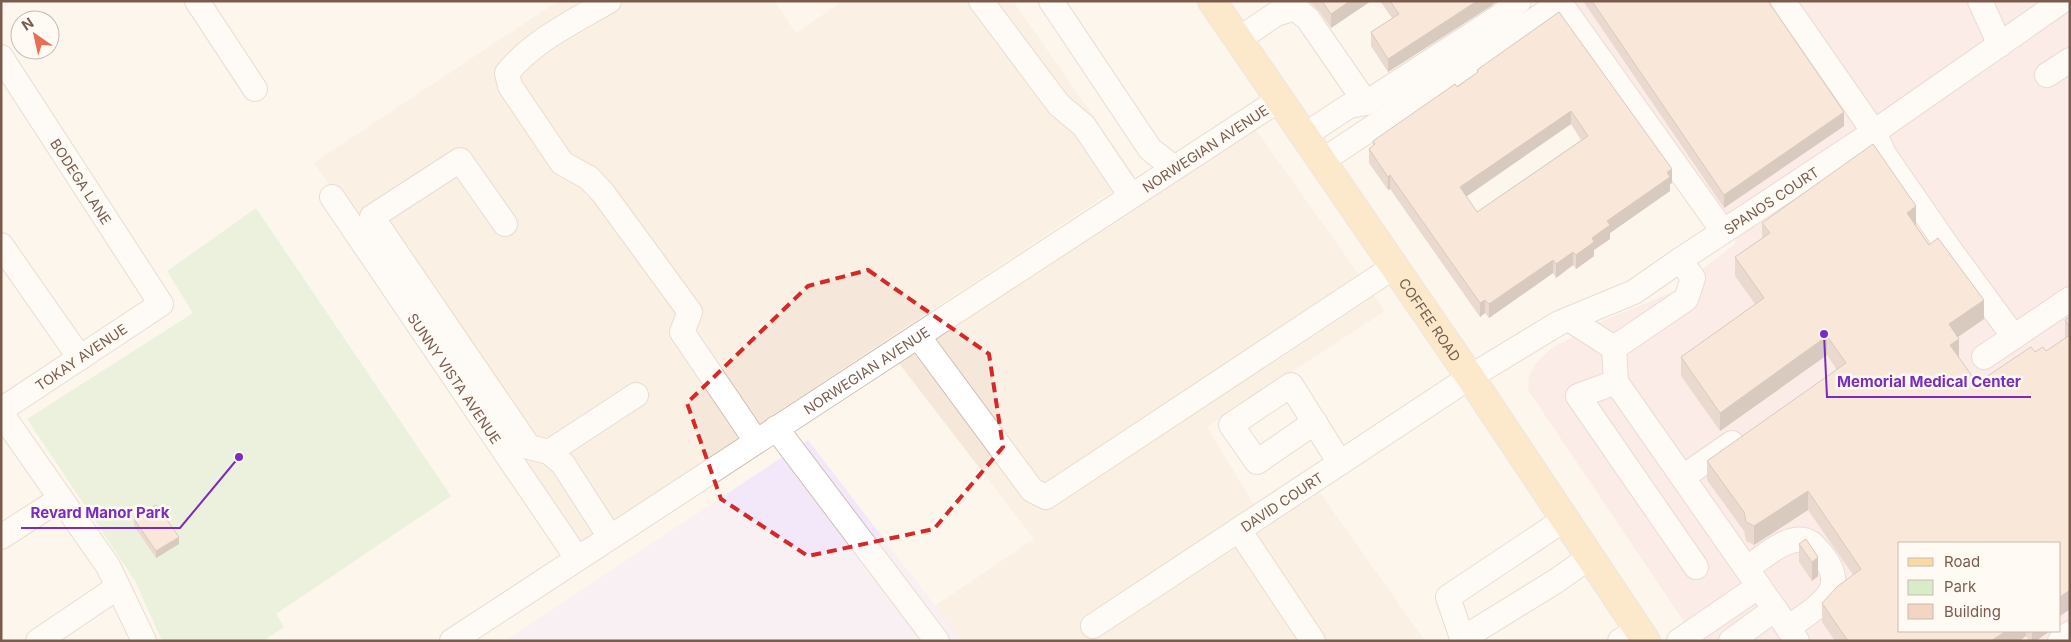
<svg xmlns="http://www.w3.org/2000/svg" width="2071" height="642" font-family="Inter,sans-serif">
<rect width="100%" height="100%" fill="#fdf6ec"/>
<g fill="#f5e8da">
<path d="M558 1H774L796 33 843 1H1013L1135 176 579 543 314 163Z"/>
<path d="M1256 130 1385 311 1207 427 1267 526 1318 490 1425 641H962L935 606 1034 539 898 362Z"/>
</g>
<path fill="#f3e8fa" d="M808 440 962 641H505Z"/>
<path fill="#fbdfe3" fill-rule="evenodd" d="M1572 1H2070V641H1697L1528 390 1529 376 1537 362 1552 348 1604 320 1673 292 1736 243ZM1900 543H2060V631H1900Z"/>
<path fill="#d8ecc9" d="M256 208 451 496 276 614 284 627 263 641H162L135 581 27 419 193 313 167 271Z"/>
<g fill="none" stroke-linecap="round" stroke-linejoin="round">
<defs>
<g id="minor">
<path d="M197 1 255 89"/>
<path d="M609 1C573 22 534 40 507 73L510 86 562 163 589 178 603 193 690 312 682 332 756 441"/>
<path d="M981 1 1059 105 1084 126 1131 196"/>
<path d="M1051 1 1150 149 1174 168"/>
<path d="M1783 1 1874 132 1884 154 1948 247 2014 337"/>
<path d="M1980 1 2000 45"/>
<path d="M1239 39 1276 14 1295 8 1308 19 1366 103 1349 106 1305 135"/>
<path id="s1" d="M1 57 161 304 1 410"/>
<path d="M2047 75 2070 60"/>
<path d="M1366 103 1499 17 1519 1"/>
<path d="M1322 161 1560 3 1723 231"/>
<path id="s2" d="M332 197 577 558"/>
<path d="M505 224 460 160 372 217 529 447 549 452 563 464 610 537"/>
<path d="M1 245 80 358"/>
<path d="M1569 319 1614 348"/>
<path d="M918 336 1032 490 1046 497 1395 266"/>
<path d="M1614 348 1616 382 1797 641"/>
<path d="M1614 348 1686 299 1693 278 1680 260"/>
<path d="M1984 357 2070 299"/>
<path d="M1616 382 1578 396 1696 567"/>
<path d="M1 413 108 566 144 641"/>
<path d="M1315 422 1257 462 1231 425 1291 385 1340 463"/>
<path d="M776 428 937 641"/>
<path d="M549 452 636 395"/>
<path d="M1683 477 1732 443"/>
<path d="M1239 530 1313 641"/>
<path d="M1 537 60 499"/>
<path d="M1747 568C1763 558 1791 530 1811 543 1856 586 1825 601 1788 628"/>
<path id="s3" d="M1093 626 1470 377 1559 323 1634 292 1680 260 1874 132 2062 1"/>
<path d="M1462 639 1556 581 1590 557"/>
<path d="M38 641 118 587"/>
<path id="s4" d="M452 641 1280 99"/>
<path d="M1463 641 1448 597 1565 519"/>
<path d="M1620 641 1638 629"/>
<path d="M1679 641 1759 586"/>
<path d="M1731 641 1775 609"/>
<path d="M2060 641 2070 633"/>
</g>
<g id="major">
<path id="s5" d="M1212 1 1470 377 1646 641"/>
</g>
</defs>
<use href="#minor" stroke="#d1beb0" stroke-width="26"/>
<use href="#major" stroke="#dad1cd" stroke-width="30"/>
<use href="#minor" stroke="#fff" stroke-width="24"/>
<use href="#major" stroke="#fbd9a5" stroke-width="28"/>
</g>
<g fill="#d1b7a8" fill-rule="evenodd">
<path d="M1308 1H1371L1331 28 1319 11Z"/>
<path d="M1380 1H1497L1491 6 1388 72 1371 46V32L1392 18Z"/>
<path d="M1583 1H1768L1844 126 1724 208Z"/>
<path d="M1559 12 1672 183 1670 184V191L1610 233V239L1594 250V256L1576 269 1573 265 1556 278 1553 273 1489 318 1485 313 1480 317 1390 189 1388 190 1369 163V149L1373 146V141L1457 87 1477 73V70ZM1571 124 1581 140 1477 212 1466 196Z"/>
<path d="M1762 223 1916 225V226L1984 319 1958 337 1959 358 1977 383 2035 352 2046 351 2065 338V320L2070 317V609L2060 616V623V543L1900 631H2050L2036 641H2029L2026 636 2019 641H1835L1822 622V603L1853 575 1808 510 1754 545 1746 541 1744 531 1707 480V461L1837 370 1827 355 1720 431 1681 376V357L1755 304 1735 276V257L1762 238Z"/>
<path d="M134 519 179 544 156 558 134 526Z"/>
<path d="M1806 539 1818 576 1812 581 1799 562V544Z"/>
</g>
<g fill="#aa9588">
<path d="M1350 1H1371L1331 28V14Z"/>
<path d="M1477 1H1497L1491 6 1388 72V59Z"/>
<path d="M1571 111V124L1460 201V187Z"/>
<path d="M1844 112V126L1724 208V195Z"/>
<path d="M1672 169V183L1670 184V191L1610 233V239L1594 250V256L1576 269V255L1607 221Z"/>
<path d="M1390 175V189L1388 190V177Z"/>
<path d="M1916 206V225L1907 232V213Z"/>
<path d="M1573 252V265L1556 278V264Z"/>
<path d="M1553 260V273L1489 318V304Z"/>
<path d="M1485 300V313L1480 317V303Z"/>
<path d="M1984 300V319L1949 343V324Z"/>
<path d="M1827 336V355L1720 431V413Z"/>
<path d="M1959 339V357L1950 364V345Z"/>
<path d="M1808 491V510L1754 545V526Z"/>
<path d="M179 537V544L156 558V551Z"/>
<path d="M1818 557V576L1812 581V562Z"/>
<path d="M2070 590V609L2060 616V624V597Z"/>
<path d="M2006 631H2026V636L2019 641H1991Z"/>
<path d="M2032 631H2050L2036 641H2032Z"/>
</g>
<g fill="#f3d5c3" stroke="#aa9588" fill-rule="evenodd">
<path d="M1322 1H1350L1331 14Z"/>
<path d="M1390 1H1477L1388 59 1371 32 1399 14Z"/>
<path d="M1592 1H1768L1844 112 1724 195Z"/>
<path d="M1559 12 1672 169 1667 172 1670 177 1607 221 1610 225 1592 238 1594 242 1576 255 1573 252 1556 264 1553 260 1489 304 1485 300 1480 303 1390 175 1388 177 1369 149 1375 144 1373 141 1455 84 1457 87 1478 72 1477 70ZM1571 111 1588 136 1477 212 1460 187Z"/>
<path d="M1873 144 1916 206 1907 213 1929 245 1938 238 1984 300 1949 324 1959 339 1950 345 1977 383 2031 347 2035 352 2043 347 2046 351 2070 335V590L2060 597V543H1900V631H2006L1991 641H1848L1822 603 1838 586 1861 569 1808 491 1754 526 1746 522 1744 512 1707 461 1846 363 1827 336 1720 413 1681 357 1764 298 1735 257 1770 233 1762 223Z"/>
<path d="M2070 317V327L2065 320Z"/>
<path d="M156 505 179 537 156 551 134 519Z"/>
<path d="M1806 539 1818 557 1812 562 1799 544Z"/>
</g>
<path d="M0 0H2071V642H0ZM868 270 989 354 1003 447 934 529 808 556 721 499 687 403 808 286Z" fill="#fdf6ec" fill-opacity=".55" fill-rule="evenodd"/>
<path fill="none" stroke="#d62828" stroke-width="4" stroke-dasharray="10 6" stroke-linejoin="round" d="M868 270 989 354 1003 447 934 529 808 556 721 499 687 403 808 286Z"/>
<g text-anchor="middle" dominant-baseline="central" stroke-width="5" stroke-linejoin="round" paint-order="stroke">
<g font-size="14" fill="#7a5c4d" stroke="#fffaf3">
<text stroke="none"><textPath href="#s4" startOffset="900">NORWEGIAN AVENUE</textPath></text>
<text stroke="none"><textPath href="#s1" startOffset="148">BODEGA LANE</textPath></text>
<text stroke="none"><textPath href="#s3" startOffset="802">SPANOS COURT</textPath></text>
<text stroke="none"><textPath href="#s5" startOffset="386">COFFEE ROAD</textPath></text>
<text transform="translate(81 357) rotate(-34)">TOKAY AVENUE</text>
<text stroke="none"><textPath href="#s4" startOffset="495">NORWEGIAN AVENUE</textPath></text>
<text stroke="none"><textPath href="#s2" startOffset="219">SUNNY VISTA AVENUE</textPath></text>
<text stroke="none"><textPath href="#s3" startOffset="226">DAVID COURT</textPath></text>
</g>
</g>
<path fill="none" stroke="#7b2cbf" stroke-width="2" d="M1824 334L1827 397H2031M239 457L180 528H21"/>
<g fill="#7b2cbf" stroke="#fffaf3" stroke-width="2">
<circle cx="1824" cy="334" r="5"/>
<circle cx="239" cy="457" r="5"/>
</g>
<g font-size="15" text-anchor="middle" font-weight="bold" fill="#7b2cbf" stroke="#fffaf3" stroke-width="5" stroke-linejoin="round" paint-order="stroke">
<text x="1929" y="387">Memorial Medical Center</text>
<text x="100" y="518">Revard Manor Park</text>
</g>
<rect width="2071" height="642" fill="none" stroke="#7a5c4d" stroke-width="5"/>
<rect x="1898" y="542" width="162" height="90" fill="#fffaf3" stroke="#cabbb1"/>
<rect x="1908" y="558" width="25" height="8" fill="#fbd9a5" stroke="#cabbb1"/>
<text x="1944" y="567" font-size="15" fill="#7a5c4d">Road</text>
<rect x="1908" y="580" width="25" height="15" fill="#d8ecc9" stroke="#cabbb1"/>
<text x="1944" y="592" font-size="15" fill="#7a5c4d">Park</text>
<rect x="1908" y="604" width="25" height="15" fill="#f3d5c3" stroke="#cabbb1"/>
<text x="1944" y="617" font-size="15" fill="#7a5c4d">Building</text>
<g transform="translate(35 35) rotate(326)"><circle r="24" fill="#fffaf3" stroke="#cabbb1"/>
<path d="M0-4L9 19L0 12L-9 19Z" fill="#e76f51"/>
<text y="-8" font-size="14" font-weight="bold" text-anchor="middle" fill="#7a5c4d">N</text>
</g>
</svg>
